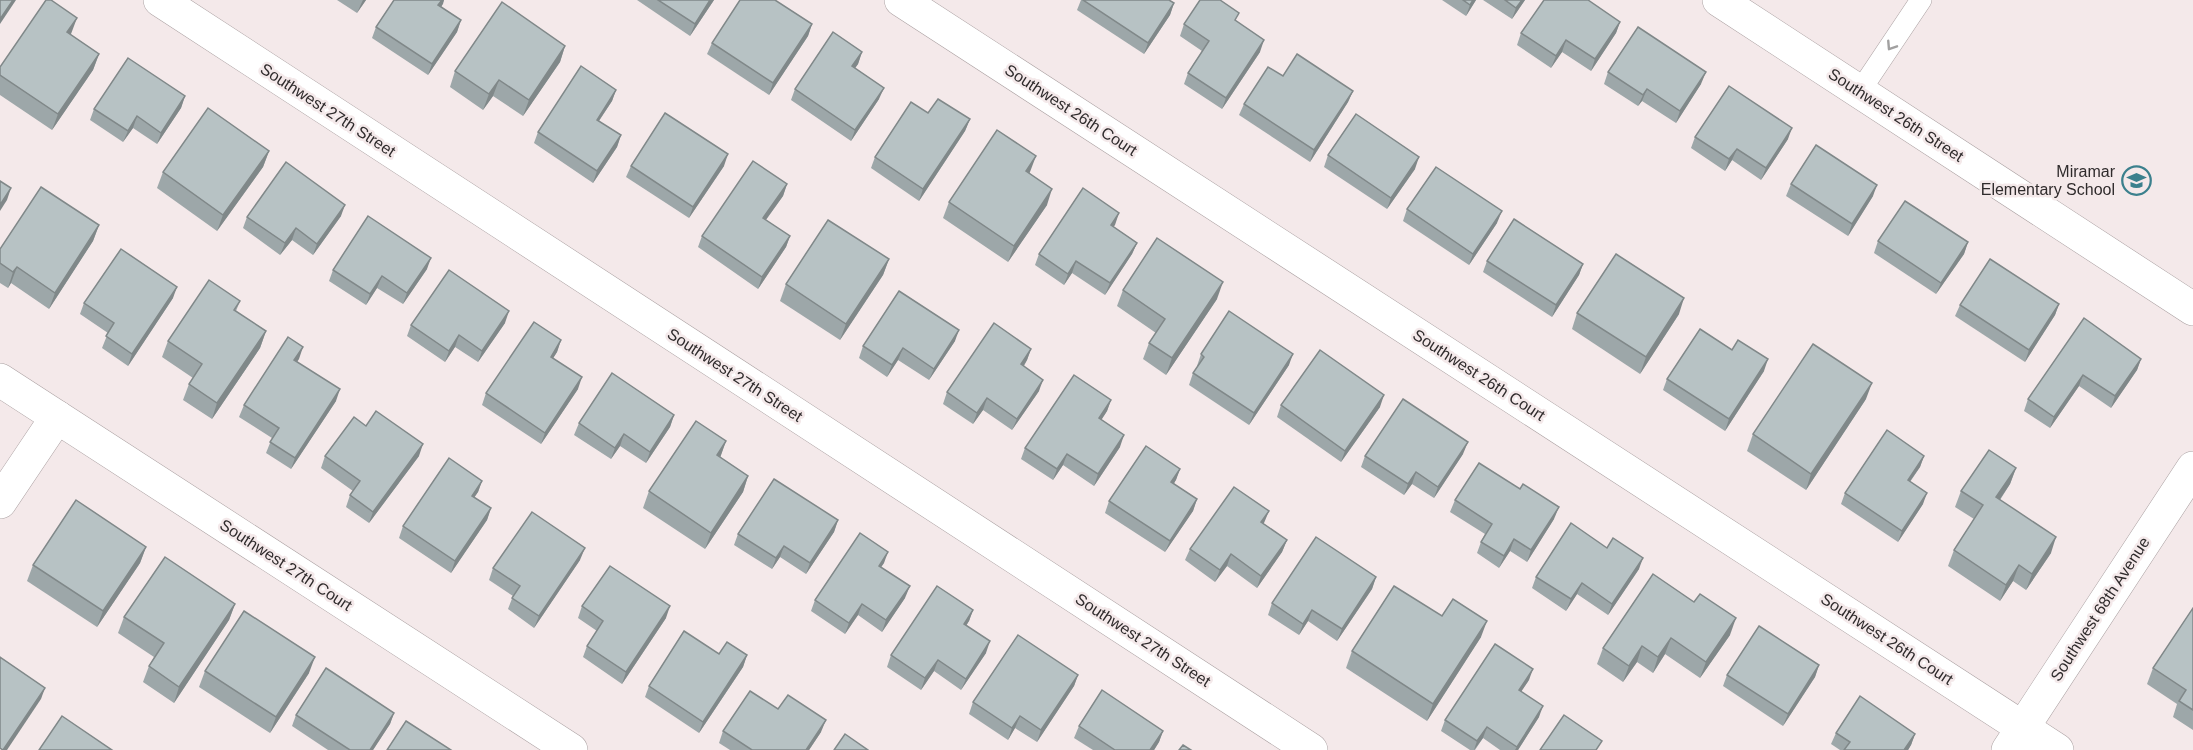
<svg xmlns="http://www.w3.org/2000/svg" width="2193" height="750" font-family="Arial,sans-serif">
<rect width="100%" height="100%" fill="#f4e9ea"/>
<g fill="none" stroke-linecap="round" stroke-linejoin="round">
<defs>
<path id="service" d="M1860 91 1921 0"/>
<g id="minor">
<path d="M160 0 1311 750"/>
<path d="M901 0 2057 750"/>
<path d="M1719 0 2193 309"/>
<path d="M0 380 571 750"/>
<path d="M0 502 57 417"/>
<path d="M2008 750 2193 468"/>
</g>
</defs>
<use href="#service" stroke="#aba1a2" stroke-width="22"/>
<use href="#minor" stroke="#aba1a2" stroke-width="34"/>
<use href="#service" stroke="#fff" stroke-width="21"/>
<use href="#minor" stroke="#fff" stroke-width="33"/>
</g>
<g fill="#9da7a9">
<path d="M337 0H366L357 13Z"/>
<path d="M394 0H444L441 7 461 20 457 32 428 75 372 38 376 27Z"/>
<path d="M637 0H714L690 36Z"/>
<path d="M1081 0H1169L1174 3 1170 15 1144 54 1077 10Z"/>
<path d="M1442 0H1476L1466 16Z"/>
<path d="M1483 0H1525L1512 19Z"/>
<path d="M1236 21 1260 52 1222 109 1184 84 1188 73 1202 51 1180 36 1184 24Z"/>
<path d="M1620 22 1616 33 1591 71 1562 52 1551 68 1517 45 1521 33Z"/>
<path d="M812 24 808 36 769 95 707 54 712 43Z"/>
<path d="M70 35 99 54 93 70 52 130 0 95V67Z"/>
<path d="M565 46 560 62 523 116 493 96 483 110 450 87 455 71Z"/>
<path d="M862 52 858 64 855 68 879 99 851 141 791 100 795 89Z"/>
<path d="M1608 72 1701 84 1676 123 1642 101 1638 106 1604 84Z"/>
<path d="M1283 76 1353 91 1348 102 1310 162 1239 115 1244 104Z"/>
<path d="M616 90 612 101 599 121 621 135 617 147 593 183 534 143 538 132Z"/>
<path d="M185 96 181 108 157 144 133 128 123 142 90 120 94 109Z"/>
<path d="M928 113 970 119 965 131 919 201 871 168 875 157Z"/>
<path d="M1695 137 1788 139 1761 180 1732 160 1725 171 1691 148Z"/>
<path d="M269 151 263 167 217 231 157 188 163 172Z"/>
<path d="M1328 155 1415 169 1387 209 1324 167Z"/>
<path d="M631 166H724L689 218 626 177Z"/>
<path d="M1030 172 1029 174 1047 205 1008 262 943 218 949 202Z"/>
<path d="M787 184 783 196 766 220 790 236 786 247 758 289 698 247 702 236Z"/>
<path d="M1791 184 1873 196 1848 236 1786 196Z"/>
<path d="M1407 209 1497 223 1469 265 1403 221Z"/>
<path d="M1119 213 1113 227 1137 243 1132 254 1105 295 1072 273 1064 285 1035 265 1039 254Z"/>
<path d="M341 216 313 255 292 240 280 255 243 228 247 217Z"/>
<path d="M99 225 93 241 49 309 11 283 8 288 0 283V249Z"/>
<path d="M1878 241 1968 242 1964 254 1936 294 1874 253Z"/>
<path d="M889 259 883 275 840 340 780 301 786 284Z"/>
<path d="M1487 261 1583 264 1579 275 1552 317 1483 272Z"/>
<path d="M427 269 403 304 377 288 366 305 329 281 333 270Z"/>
<path d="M1123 290 1217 299 1166 375 1143 359 1149 343 1156 333 1117 306Z"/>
<path d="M173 298 128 366 102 348 108 333 80 314 84 303Z"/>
<path d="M240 301 236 311 266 331 260 348 212 419 183 400 189 384 193 378 162 357 168 341Z"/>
<path d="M2059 304 2055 315 2025 362 1955 316 1960 305Z"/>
<path d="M1577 313 1679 314 1640 374 1572 329Z"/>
<path d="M2084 318 2141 359 2137 370 2111 408 2079 386 2050 428 2024 411 2028 399Z"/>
<path d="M505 323 478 362 455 347 445 362 407 336 411 325Z"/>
<path d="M561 340 557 352 553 358 578 389 541 444 482 405 486 393Z"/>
<path d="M955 341 929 380 898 360 887 377 859 358 863 346Z"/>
<path d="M1031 349 1027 360 1024 366 1039 391 1012 430 983 410 973 424 943 404 947 392Z"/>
<path d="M1201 354 1289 365 1249 425 1189 385 1193 373 1198 367 1197 366Z"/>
<path d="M299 359 297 362 336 401 291 469 266 453 272 438 239 417 244 405Z"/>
<path d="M1764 371 1725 431 1663 390 1667 379Z"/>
<path d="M1866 399 1806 490 1747 451 1753 434Z"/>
<path d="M1111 400 1107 411 1101 420 1120 447 1094 486 1063 465 1053 480 1021 459 1025 448Z"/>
<path d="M1281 405 1380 407 1341 462 1277 417Z"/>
<path d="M674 415 670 427 646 463 620 446 611 459 574 435 579 423Z"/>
<path d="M366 426 419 456 369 523 346 507 350 495 353 491 321 468 325 456Z"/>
<path d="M726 441 720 457 748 476 743 492 705 549 643 508 649 491Z"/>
<path d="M1463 454 1434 498 1412 484 1404 495 1361 467 1365 456Z"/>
<path d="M1924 456 1920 467 1910 482 1923 504 1898 542 1841 504 1845 493Z"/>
<path d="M2016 468 2010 484 2000 500 2051 553 2026 590 2013 581 2000 601 1948 566 1954 550 1974 519 1955 507 1961 491Z"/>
<path d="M1180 469 1174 484 1197 499 1193 511 1165 552 1105 513 1109 501Z"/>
<path d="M482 481 478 492 474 497 491 508 487 520 451 573 399 538 403 526Z"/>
<path d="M1455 500 1554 519 1527 562 1510 551 1499 568 1477 553 1481 542 1485 534 1450 512Z"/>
<path d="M838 520 834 532 806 574 780 557 772 569 734 545 738 534Z"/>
<path d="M1264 524 1287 540 1282 552 1257 588 1227 566 1215 582 1185 560 1190 549Z"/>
<path d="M146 547 140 563 97 627 27 581 33 565Z"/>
<path d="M1607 548 1639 569 1608 615 1577 594 1566 611 1532 588 1536 577Z"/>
<path d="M580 560 534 628 508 609 513 596 489 580 493 568Z"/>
<path d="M884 563 881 567 905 598 882 632 858 615 845 634 811 611 815 600Z"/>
<path d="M1653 574 1730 635 1700 678 1665 654 1653 673 1637 662 1623 682 1597 664 1603 648Z"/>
<path d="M1376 577 1372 589 1337 641 1308 621 1299 635 1268 615 1272 603Z"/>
<path d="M235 604 229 620 174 703 143 682 149 666 154 657 118 633 124 617Z"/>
<path d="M582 606 666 618 622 684 583 657 587 646 597 631 578 618Z"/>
<path d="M2193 608V730L2173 717 2177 704 2147 684 2153 668Z"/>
<path d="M973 610 969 621 966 626 986 653 961 690 934 671 921 690 887 667 891 655Z"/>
<path d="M1442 616 1481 637 1427 721 1346 668 1352 651Z"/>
<path d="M719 654 747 655 743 667 699 733 645 697 649 686Z"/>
<path d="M1819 665 1815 677 1783 726 1723 686 1727 675Z"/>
<path d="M205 671 309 673 270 733 199 687Z"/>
<path d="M1078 675 1074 686 1037 742 1015 728 1008 740 969 714 973 702Z"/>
<path d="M1529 680 1521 691 1539 717 1518 750H1500L1483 738 1475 750H1470L1441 731 1445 720Z"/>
<path d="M778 709 821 732 809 750H730L719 743 723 731Z"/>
<path d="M394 713 390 724 373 750H328L292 726 296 715Z"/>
<path d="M1079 726 1163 731 1159 742 1154 750H1093L1074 738Z"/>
<path d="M1836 733 1915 734 1911 745 1908 750H1840L1831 744Z"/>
</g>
<g fill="#808889">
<path d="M13 0H16L0 24V19Z"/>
<path d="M363 0H366L357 13 362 2Z"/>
<path d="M442 0H444L443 4 434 17 438 5Z"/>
<path d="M710 0H714L690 36 695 24Z"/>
<path d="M1473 0H1476L1466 16 1470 5Z"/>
<path d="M1522 0H1525L1512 19 1516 8Z"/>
<path d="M1174 3 1170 15 1144 54 1148 43Z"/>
<path d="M77 18 71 34 61 48 67 32Z"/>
<path d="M461 20 457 32 428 75 432 64Z"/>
<path d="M1620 22 1616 33 1591 71 1595 59Z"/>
<path d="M812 24 808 36 769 95 773 83Z"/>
<path d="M1264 40 1260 52 1222 109 1226 98Z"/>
<path d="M1566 40 1562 52 1551 68 1556 56Z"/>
<path d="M565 46 560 62 523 116 529 100Z"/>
<path d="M862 52 858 64 848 78 852 66Z"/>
<path d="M99 54 93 70 52 130 58 114Z"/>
<path d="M1706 72 1701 84 1676 123 1680 111Z"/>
<path d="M499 80 493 96 483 110 489 94Z"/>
<path d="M884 88 879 99 851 141 855 130Z"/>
<path d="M1647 89 1642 101 1638 106 1643 95Z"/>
<path d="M616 90 612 101 592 131 597 120Z"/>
<path d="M1353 91 1348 102 1310 162 1314 150Z"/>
<path d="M185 96 181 108 157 144 161 133Z"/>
<path d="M137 116 133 128 123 142 128 131Z"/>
<path d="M970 119 965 131 919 201 923 189Z"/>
<path d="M1792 128 1788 139 1761 180 1766 168Z"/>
<path d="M621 135 617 147 593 183 597 171Z"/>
<path d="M1737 149 1732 160 1725 171 1729 159Z"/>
<path d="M269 151 263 167 217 231 223 215Z"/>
<path d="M728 154 724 166 689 218 693 207Z"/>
<path d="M1036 156 1030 172 1020 187 1026 171Z"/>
<path d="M1419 157 1415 169 1387 209 1391 198Z"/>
<path d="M787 184 783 196 759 229 763 218Z"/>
<path d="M1877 185 1873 196 1848 236 1852 224Z"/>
<path d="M11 188 7 200 0 211V205Z"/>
<path d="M1052 189 1047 205 1008 262 1014 246Z"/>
<path d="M345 205 341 216 313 255 317 244Z"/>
<path d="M1502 211 1497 223 1469 265 1473 254Z"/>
<path d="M1119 213 1115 225 1106 237 1111 225Z"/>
<path d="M99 225 93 241 49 309 55 293Z"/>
<path d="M296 228 292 240 280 255 285 243Z"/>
<path d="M790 236 786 247 758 289 762 277Z"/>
<path d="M1968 242 1964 254 1936 294 1941 283Z"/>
<path d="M1137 243 1132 254 1105 295 1110 283Z"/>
<path d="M431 258 427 269 403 304 407 293Z"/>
<path d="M889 259 883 275 840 340 846 324Z"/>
<path d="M1076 261 1072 273 1064 285 1068 274Z"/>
<path d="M1583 264 1579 275 1552 317 1556 305Z"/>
<path d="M17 267 11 283 8 288 13 272Z"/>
<path d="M382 276 377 288 366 305 370 294Z"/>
<path d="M1223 282 1217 299 1166 375 1172 358Z"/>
<path d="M177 287 173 298 128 366 132 354Z"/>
<path d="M1684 298 1679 314 1640 374 1646 357Z"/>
<path d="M2059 304 2055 315 2025 362 2029 350Z"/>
<path d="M509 311 505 323 478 362 482 351Z"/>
<path d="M959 330 955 341 929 380 934 369Z"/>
<path d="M266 331 260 348 212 419 217 403Z"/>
<path d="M459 335 455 347 445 362 449 351Z"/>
<path d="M561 340 557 352 547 368 551 357Z"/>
<path d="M303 347 299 359 290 371 294 360Z"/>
<path d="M903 348 898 360 887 377 892 365Z"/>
<path d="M1031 349 1027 360 1017 376 1021 364Z"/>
<path d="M1293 354 1289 365 1249 425 1254 413Z"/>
<path d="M1768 359 1764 371 1725 431 1729 419Z"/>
<path d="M2141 359 2137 370 2111 408 2115 396Z"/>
<path d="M2083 375 2079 386 2050 428 2054 417Z"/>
<path d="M582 377 578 389 541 444 545 433Z"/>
<path d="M1043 380 1039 391 1012 430 1017 419Z"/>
<path d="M1872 383 1866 399 1806 490 1811 474Z"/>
<path d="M340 389 336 401 291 469 295 458Z"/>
<path d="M1384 395 1380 407 1341 462 1345 451Z"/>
<path d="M987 398 983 410 973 424 977 413Z"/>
<path d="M1111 400 1107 411 1095 430 1099 418Z"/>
<path d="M674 415 670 427 646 463 650 452Z"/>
<path d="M624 434 620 446 611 459 615 448Z"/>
<path d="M1124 435 1120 447 1094 486 1098 474Z"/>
<path d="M726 441 720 458 717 455Z"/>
<path d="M1468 442 1463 454 1434 498 1438 487Z"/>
<path d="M423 444 419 456 369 523 373 512Z"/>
<path d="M1067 454 1063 465 1053 480 1057 469Z"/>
<path d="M1924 456 1920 467 1903 491 1908 480Z"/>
<path d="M2016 468 2010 484 1990 514 1996 497Z"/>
<path d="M1180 469 1176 480 1167 493 1171 482Z"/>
<path d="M1416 472 1412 484 1404 495 1408 484Z"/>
<path d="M748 476 743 492 705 549 711 533Z"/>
<path d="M482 481 478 492 468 507 472 496Z"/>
<path d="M1927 493 1923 504 1898 542 1902 531Z"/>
<path d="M1197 499 1193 511 1165 552 1170 541Z"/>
<path d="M1559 507 1554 519 1527 562 1531 550Z"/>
<path d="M491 508 487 520 451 573 455 561Z"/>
<path d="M1269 511 1264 523 1257 534 1261 522Z"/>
<path d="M838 520 834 532 806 574 810 563Z"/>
<path d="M2056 537 2051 553 2026 590 2032 574Z"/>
<path d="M1514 539 1510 551 1499 568 1504 556Z"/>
<path d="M1287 540 1282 552 1257 588 1261 576Z"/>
<path d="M784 546 780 557 772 569 776 558Z"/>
<path d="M146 547 140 563 97 627 103 611Z"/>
<path d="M585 548 580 560 534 628 539 616Z"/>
<path d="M888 552 884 563 874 577 879 566Z"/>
<path d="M1231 554 1227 566 1215 582 1220 570Z"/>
<path d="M1643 558 1639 569 1608 615 1612 604Z"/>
<path d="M2019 565 2013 581 2000 601 2006 585Z"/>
<path d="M1376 577 1372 589 1337 641 1342 629Z"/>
<path d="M1582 583 1577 594 1566 611 1571 599Z"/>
<path d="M910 586 905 598 882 632 886 620Z"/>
<path d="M235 604 229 620 174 703 179 687Z"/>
<path d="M862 604 858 615 845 634 849 623Z"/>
<path d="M670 606 666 618 622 684 626 672Z"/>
<path d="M973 610 969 621 959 636 964 624Z"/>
<path d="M1312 610 1308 621 1299 635 1303 624Z"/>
<path d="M1736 618 1730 635 1700 678 1706 662Z"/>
<path d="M1487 621 1481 637 1427 721 1433 704Z"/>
<path d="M1671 638 1665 654 1653 673 1658 657Z"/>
<path d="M990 641 986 653 961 690 966 679Z"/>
<path d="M1642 646 1637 662 1623 682 1629 666Z"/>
<path d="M747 655 743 667 699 733 703 722Z"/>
<path d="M315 657 309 673 270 733 276 717Z"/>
<path d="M938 660 934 671 921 690 925 678Z"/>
<path d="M1819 665 1815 677 1783 726 1788 714Z"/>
<path d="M1533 669 1529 680 1515 701 1519 690Z"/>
<path d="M1078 675 1074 686 1037 742 1041 730Z"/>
<path d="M45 688 41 699 7 750H3Z"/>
<path d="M1543 706 1539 717 1518 750H1515Z"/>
<path d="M394 713 390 724 373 750H370Z"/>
<path d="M1020 716 1015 728 1008 740 1012 728Z"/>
<path d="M826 720 821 732 809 750H806Z"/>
<path d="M1487 727 1483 738 1474 750 1477 741Z"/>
<path d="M1163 731 1159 742 1154 750H1150Z"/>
<path d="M1915 734 1911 745 1908 750H1904Z"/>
</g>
<g fill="#b7c2c4" stroke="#808889" stroke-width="1.5">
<path d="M0 0H13L0 19Z"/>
<path d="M46 0H51L77 18 67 32 99 54 58 114 0 75V67Z"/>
<path d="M394 0H442L438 5 461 20 432 64 376 27Z"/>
<path d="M658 0H710L695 24Z"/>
<path d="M740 0H775L812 24 773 83 712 43Z"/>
<path d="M1083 0H1169L1174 3 1148 43Z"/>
<path d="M1200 0H1220L1239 13 1235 20 1264 40 1226 98 1188 73 1209 41 1184 24Z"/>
<path d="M1463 0H1473L1470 5Z"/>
<path d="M1505 0H1522L1516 8Z"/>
<path d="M1544 0H1588L1620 22 1595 59 1566 40 1556 56 1521 33Z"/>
<path d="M502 2 565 46 529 100 499 80 489 94 455 71Z"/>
<path d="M1638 27 1706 72 1680 111 1647 89 1643 95 1608 72Z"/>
<path d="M833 32 862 52 852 66 884 88 855 130 795 89Z"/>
<path d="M1297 54 1353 91 1314 150 1244 104 1268 67 1283 76Z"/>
<path d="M128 58 185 96 161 133 137 116 128 131 94 109Z"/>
<path d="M581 66 616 90 597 120 621 135 597 171 538 132Z"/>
<path d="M1729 86 1792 128 1766 168 1737 149 1729 159 1695 137Z"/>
<path d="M938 99 970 119 923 189 875 157 911 102 928 113Z"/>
<path d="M208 108 269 151 223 215 163 172Z"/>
<path d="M665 113 728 154 693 207 631 166Z"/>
<path d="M1356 114 1419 157 1391 198 1328 155Z"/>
<path d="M997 130 1036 156 1026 171 1052 189 1014 246 949 202Z"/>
<path d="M1816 145 1877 185 1852 224 1791 184Z"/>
<path d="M753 161 787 184 763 218 790 236 762 277 702 236Z"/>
<path d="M286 162 345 205 317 244 296 228 285 243 247 217Z"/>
<path d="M1436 167 1502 211 1473 254 1407 209Z"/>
<path d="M0 181 11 188 0 205Z"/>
<path d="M41 187 99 225 55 293 17 267 13 272 0 263V249Z"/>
<path d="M1083 188 1119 213 1111 225 1137 243 1110 283 1076 261 1068 274 1039 254Z"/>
<path d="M1905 201 1968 242 1941 283 1878 241Z"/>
<path d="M368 216 431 258 407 293 382 276 370 294 333 270Z"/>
<path d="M1514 219 1583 264 1556 305 1487 261Z"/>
<path d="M828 220 889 259 846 324 786 284Z"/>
<path d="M1157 238 1223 282 1172 358 1149 343 1165 319 1123 290Z"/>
<path d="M121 249 177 287 132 354 106 336 114 323 84 303Z"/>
<path d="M1616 254 1684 298 1646 357 1577 313Z"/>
<path d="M1990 259 2059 304 2029 350 1960 305Z"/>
<path d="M449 270 509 311 482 351 459 335 449 351 411 325Z"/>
<path d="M209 280 240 301 234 310 266 331 217 403 189 384 202 364 168 341Z"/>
<path d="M899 291 959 330 934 369 903 348 892 365 863 346Z"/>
<path d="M1229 311 1293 354 1254 413 1193 373 1204 357 1201 354Z"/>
<path d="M2084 318 2141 359 2115 396 2083 375 2054 417 2028 399Z"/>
<path d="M534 322 561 340 551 357 582 377 545 433 486 393Z"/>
<path d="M994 323 1031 349 1021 364 1043 380 1017 419 987 398 977 413 947 392Z"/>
<path d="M1700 329 1732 350 1738 340 1768 359 1729 419 1667 379Z"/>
<path d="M288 337 303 347 294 360 340 389 295 458 270 442 279 428 244 405Z"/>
<path d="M1813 344 1872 383 1811 474 1753 434Z"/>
<path d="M1320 350 1384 395 1345 451 1281 405Z"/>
<path d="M612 373 674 415 650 452 624 434 615 448 579 423Z"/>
<path d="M1074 375 1111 400 1099 418 1124 435 1098 474 1067 454 1057 469 1025 448Z"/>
<path d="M1403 399 1468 442 1438 487 1416 472 1408 484 1365 456Z"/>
<path d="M376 411 423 444 373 512 350 495 360 481 325 456 354 417 366 426Z"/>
<path d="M696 421 726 441 717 455 748 476 711 533 649 491Z"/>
<path d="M1887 430 1924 456 1908 480 1927 493 1902 531 1845 493Z"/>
<path d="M1146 446 1180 469 1171 482 1197 499 1170 541 1109 501Z"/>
<path d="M1989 450 2016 468 1996 497 2056 537 2032 574 2019 565 2006 585 1954 550 1983 505 1961 491Z"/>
<path d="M449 458 482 481 472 496 491 508 455 561 403 526Z"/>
<path d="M1479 463 1520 489 1523 484 1559 507 1531 550 1514 539 1504 556 1481 542 1492 524 1455 500Z"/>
<path d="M774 479 838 520 810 563 784 546 776 558 738 534Z"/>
<path d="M1234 487 1269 511 1261 522 1287 540 1261 576 1231 554 1220 570 1190 549Z"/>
<path d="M76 500 146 547 103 611 33 565Z"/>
<path d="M532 512 585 548 539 616 512 598 520 586 493 568Z"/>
<path d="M1571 523 1607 548 1613 538 1643 558 1612 604 1582 583 1571 599 1536 577Z"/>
<path d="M860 533 888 552 879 566 910 586 886 620 862 604 849 623 815 600Z"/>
<path d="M1316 537 1376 577 1342 629 1312 610 1303 624 1272 603Z"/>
<path d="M165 557 235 604 179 687 149 666 164 643 124 617Z"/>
<path d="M610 566 670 606 626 672 587 646 603 621 582 606Z"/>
<path d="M1653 574 1694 602 1700 594 1736 618 1706 662 1671 638 1658 657 1642 646 1629 666 1603 648Z"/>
<path d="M937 586 973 610 964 624 990 641 966 679 938 660 925 678 891 655Z"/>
<path d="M1394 586 1442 616 1453 599 1487 621 1433 704 1352 651Z"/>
<path d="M2193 608V710L2179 701 2186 690 2153 668Z"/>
<path d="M244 611 315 657 276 717 205 671Z"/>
<path d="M1759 626 1819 665 1788 714 1727 675Z"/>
<path d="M684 631 719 654 727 642 747 655 703 722 649 686Z"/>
<path d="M1018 635 1078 675 1041 730 1020 716 1012 728 973 702Z"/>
<path d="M1495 644 1533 669 1519 690 1543 706 1517 747 1487 727 1477 741 1445 720Z"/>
<path d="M0 657 45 688 3 750 0 748Z"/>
<path d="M326 668 394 713 370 750H350L296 715Z"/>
<path d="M1102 690 1163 731 1150 750H1115L1079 726Z"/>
<path d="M750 691 778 709 788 695 826 720 806 750H752L723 731Z"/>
<path d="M1860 696 1915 734 1904 750H1844L1850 742 1836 733Z"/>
<path d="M1564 715 1602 741 1596 750H1540Z"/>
<path d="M62 716 112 750H39Z"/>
<path d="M406 721 451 750H387Z"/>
<path d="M845 734 868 750H834Z"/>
<path d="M1183 745 1191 750H1179Z"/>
</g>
<defs><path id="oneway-chevron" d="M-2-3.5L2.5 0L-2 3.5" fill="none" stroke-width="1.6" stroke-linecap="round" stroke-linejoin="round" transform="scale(1.5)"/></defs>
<use stroke="#a1a0a0" href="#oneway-chevron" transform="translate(1891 46) rotate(123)"/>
<defs>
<symbol id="school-ring" viewBox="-11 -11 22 22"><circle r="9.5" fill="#f4e9ea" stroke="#3b808d" stroke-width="1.5"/><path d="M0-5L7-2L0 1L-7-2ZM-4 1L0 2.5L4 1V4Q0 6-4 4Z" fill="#3b808d"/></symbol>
</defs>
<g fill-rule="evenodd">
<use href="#school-ring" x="2120" y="164" width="33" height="33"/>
</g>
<g text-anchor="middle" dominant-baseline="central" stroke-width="5" stroke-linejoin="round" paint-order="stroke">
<g font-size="16" fill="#2f2b2c" stroke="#f4e9ea">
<text transform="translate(328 110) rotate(33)">Southwest 27th Street</text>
<text transform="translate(1071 110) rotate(33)">Southwest 26th Court</text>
<text transform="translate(1896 115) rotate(33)">Southwest 26th Street</text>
<text transform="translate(735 375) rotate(33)">Southwest 27th Street</text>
<text transform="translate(1479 375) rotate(33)">Southwest 26th Court</text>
<text transform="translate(286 565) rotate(33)">Southwest 27th Court</text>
<text transform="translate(2100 609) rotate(-57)">Southwest 68th Avenue</text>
<text transform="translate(1887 639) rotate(33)">Southwest 26th Court</text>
<text transform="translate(1143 640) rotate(33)">Southwest 27th Street</text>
</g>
<g font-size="16" fill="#2f2b2c" stroke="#f4e9ea" text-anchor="end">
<text x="2115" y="171">Miramar<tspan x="2115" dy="18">Elementary School</tspan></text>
</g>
</g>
</svg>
